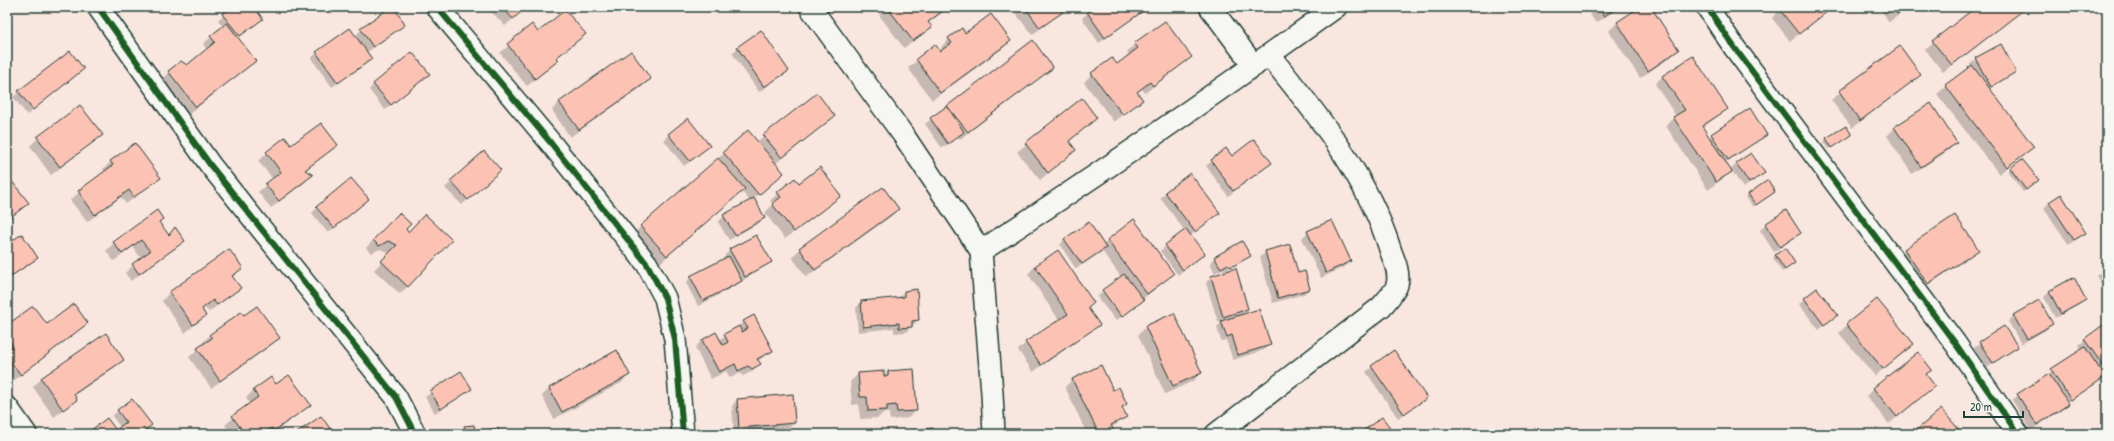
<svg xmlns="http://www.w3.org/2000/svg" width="2114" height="441" font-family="'Patrick Hand',sans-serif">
<rect width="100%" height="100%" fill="#f8e6df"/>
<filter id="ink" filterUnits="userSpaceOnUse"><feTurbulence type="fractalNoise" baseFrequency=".025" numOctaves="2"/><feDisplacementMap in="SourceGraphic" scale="8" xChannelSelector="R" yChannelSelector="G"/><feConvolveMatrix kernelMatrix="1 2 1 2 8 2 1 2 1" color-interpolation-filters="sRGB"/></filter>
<g filter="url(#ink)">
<g fill="#0003">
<path d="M233 7H252L261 19 237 38 255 61 188 115 161 80 169 72 187 66 207 50 203 44 223 27 218 20Z"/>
<path d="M392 7 404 25 366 53 370 59 365 64 332 87 311 58 317 53 354 36Z"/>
<path d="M487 7H526L505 26Z"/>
<path d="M644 7H651L646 11Z"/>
<path d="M888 7H950L928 23 931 27 904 48 879 15Z"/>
<path d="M1011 7H1058L1061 12 1032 35Z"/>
<path d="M1095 7H1143L1145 9 1099 43 1082 18Z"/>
<path d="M1585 7H1621L1596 23Z"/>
<path d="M1642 7H1650L1678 50 1670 58 1640 78 1609 31 1617 23Z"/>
<path d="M1783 7H1833L1790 41 1772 18Z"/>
<path d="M1879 7H1910L1889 22Z"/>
<path d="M1978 7 2025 8 1943 72 1925 49Z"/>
<path d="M532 26 538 33 584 34 556 58 557 60 549 68 527 86 500 53Z"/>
<path d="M965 34 1010 41 1002 49 932 100 908 68 935 46 940 52 944 50 941 47 949 39Z"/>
<path d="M1032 42 1052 68 960 139 958 137 942 148 925 124Z"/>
<path d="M1135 44 1191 57 1145 93 1142 89 1136 93 1141 100 1114 122 1084 82 1092 74 1117 66 1130 56 1127 52Z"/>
<path d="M1900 47 1920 75 1852 128 1831 100Z"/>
<path d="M738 48 787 71 759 92 732 53Z"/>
<path d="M70 52 83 69 27 115 13 97Z"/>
<path d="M1976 59 2014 72 1989 89 2032 147 1999 174 1937 94 1971 66 1970 64Z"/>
<path d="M1663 76 1727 109 1702 128 1709 138 1712 135 1765 134 1725 163 1730 170 1737 164 1763 173 1758 178 1743 188 1732 171 1708 190 1666 126 1676 116 1655 84Z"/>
<path d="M423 79 385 110 369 90 374 84Z"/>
<path d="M650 79 642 87 570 137 552 110 560 102Z"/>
<path d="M1081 100 1096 118 1068 142 1075 150 1040 180 1017 152Z"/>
<path d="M1930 104 1956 143 1948 151 1912 174 1887 136 1895 128Z"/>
<path d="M834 116 775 164 783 173 753 199 764 217 759 223 729 240 718 222 724 216 750 201 741 191 659 264 633 234 748 132 757 142 764 136Z"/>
<path d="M669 134 703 151 684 166 664 140Z"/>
<path d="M102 135 51 175 30 146 38 138Z"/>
<path d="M1848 137 1829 149 1824 141 1826 139Z"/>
<path d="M285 138 291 147 337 145 305 171 312 175 304 183 271 208 258 192 273 179 258 161Z"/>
<path d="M1226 150 1231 157 1271 163 1228 196 1206 166Z"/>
<path d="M483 152 494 175 462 205 445 188Z"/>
<path d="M111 162 159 178 126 204 121 197 87 222 70 200 105 172 103 169Z"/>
<path d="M2010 169 2035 183 2023 192 2008 171Z"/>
<path d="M1190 174 1219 213 1190 236 1203 254 1178 275 1160 251 1185 231 1160 198Z"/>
<path d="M798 185 840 196 785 239 765 213 773 204 770 201 778 193Z"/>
<path d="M883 189 898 209 890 217 806 277 792 257 800 249Z"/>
<path d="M1774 192 1753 207 1746 197 1749 194Z"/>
<path d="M2050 202 2085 232 2069 245 2044 208Z"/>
<path d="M362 205 328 233 312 213 317 208Z"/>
<path d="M158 222 168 236 175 229 184 241 131 281 125 273 141 258 133 247 114 261 106 251 114 243Z"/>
<path d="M391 222 404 230 408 286 400 294 374 270 390 253 380 249 371 253 366 248Z"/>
<path d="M1766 225 1800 233 1774 252 1760 230Z"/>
<path d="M1308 232 1350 261 1344 267 1321 278 1302 238Z"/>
<path d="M1065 239 1103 245 1108 241 1173 274 1116 321 1097 297 1121 277 1102 251 1076 269 1060 245Z"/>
<path d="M7 246 37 257 7 280Z"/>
<path d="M228 250 242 268 232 277 240 288 209 312 205 308 201 310 205 316 185 333 162 301 169 293Z"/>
<path d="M730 250 770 262 735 286 698 306 686 283 691 277 726 259 725 255Z"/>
<path d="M1905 250H1977L1969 257 1920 291 1897 258Z"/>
<path d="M1266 252 1297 274 1309 289 1304 294 1273 303 1260 257Z"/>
<path d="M1776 255 1794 263 1782 272 1773 258Z"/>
<path d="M1249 256 1226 271 1247 309 1241 316 1270 344 1264 350 1233 360 1226 340 1221 341 1217 327 1224 320 1218 322 1206 283 1211 277 1226 272 1222 269 1215 273 1210 263 1215 258Z"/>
<path d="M1035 266 1093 303 1087 309 1098 325 1090 332 1033 372 1018 350 1026 343 1059 320 1028 274Z"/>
<path d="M2107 266V292L2096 276Z"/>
<path d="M2073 279 2085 299 2079 305 2055 318 2044 297 2049 292Z"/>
<path d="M904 292 918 320 906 332 894 333V328L858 332 856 308 861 302 899 298Z"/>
<path d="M1805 299 1836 315 1819 330 1799 304Z"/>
<path d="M2014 316 2051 324 2046 330 2021 344 2008 321Z"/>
<path d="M744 322 771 350 758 361 759 364 751 372 743 376 740 373 730 378 726 371 711 379 695 348 702 340H719Z"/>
<path d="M87 323 12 382 7 375V327Z"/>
<path d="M2107 323V365L2100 371 2104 377 2067 403 2062 410 2031 430 2012 400 2047 376 2052 370 2082 350 2079 345Z"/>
<path d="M1847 325 1913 344 1875 376 1839 333Z"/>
<path d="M1146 327 1201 373 1193 381 1165 394 1138 335Z"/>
<path d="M105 335 122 359 115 367 73 396 76 399 54 417 33 387 41 379Z"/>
<path d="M210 335 279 338 271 345 211 388 189 357 203 345 202 343Z"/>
<path d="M1980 343 2016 346 1987 368 1974 348Z"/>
<path d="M1372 367 1426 398 1398 418 1366 372Z"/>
<path d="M461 372 471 388 435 413 425 397Z"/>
<path d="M888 372 916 410 908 418 890 420 889 413H883L878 418 860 419 859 404 852 405 850 382 858 374 883 377Z"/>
<path d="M629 375 621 383 554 419 542 396 550 388Z"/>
<path d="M1925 375 1934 386 1889 424 1866 396 1874 388Z"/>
<path d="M1073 379 1112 391 1125 404 1121 408 1126 417 1111 428 1114 434H1087L1065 387Z"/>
<path d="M276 385 309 404 272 434H232L225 425 250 404 246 398 254 390Z"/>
<path d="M737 400 794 423 789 428 734 433 732 406Z"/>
<path d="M118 411 151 425 141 434H87L115 431 120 427 112 416Z"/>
<path d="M465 427 474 433 498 434H460Z"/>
</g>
<g fill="#fcc2b4" stroke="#1f3d34">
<path d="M231 7H254L263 19 240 36 222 14Z"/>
<path d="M391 7H394L405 25 373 47 360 28Z"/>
<path d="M502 7H527L513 19Z"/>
<path d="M887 7H948L928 22 932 27 913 41Z"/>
<path d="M1025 7H1059L1063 12 1040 28Z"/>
<path d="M1094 7H1145L1146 9 1105 38 1087 12Z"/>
<path d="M1598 7H1618L1604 16Z"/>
<path d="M1640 7H1651L1679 50 1648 71 1617 22Z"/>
<path d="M1782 7H1833L1799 34 1779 9Z"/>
<path d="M1892 7H1908L1897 14Z"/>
<path d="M1976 7 2026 8 1952 65 1932 41Z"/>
<path d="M565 10 586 34 556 58 559 60 535 79 507 44 532 24 538 32Z"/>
<path d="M991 14 1011 41 940 93 916 59 935 44 940 51 952 43 948 38 962 28 965 33Z"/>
<path d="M1165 21 1192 57 1153 86 1150 82 1137 92 1143 100 1123 115 1091 73 1112 58 1117 64 1138 48 1134 43Z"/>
<path d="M227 23 256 61 196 107 168 71 181 61 187 65 215 42 210 36Z"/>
<path d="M350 28 372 59 338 83 316 52Z"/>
<path d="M761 30 789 71 764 87 737 47Z"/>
<path d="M1033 40 1053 68 968 132 947 106Z"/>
<path d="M2001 44 2016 72 1991 87 1975 58Z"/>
<path d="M1900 46 1921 75 1860 121 1839 91Z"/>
<path d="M70 51 84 69 33 110 18 91Z"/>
<path d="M631 51 651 79 579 130 559 102Z"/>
<path d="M412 52 430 74 391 105 373 84Z"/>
<path d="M1693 56 1728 109 1702 126 1732 172 1716 182 1673 117 1685 110 1662 76Z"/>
<path d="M1972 65 2034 147 2007 167 1945 85Z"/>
<path d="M817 93 835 116 782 158 763 135Z"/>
<path d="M1082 98 1097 118 1069 141 1076 150 1048 173 1025 143Z"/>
<path d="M1931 103 1957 143 1921 167 1894 127Z"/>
<path d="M80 105 103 135 60 167 37 137Z"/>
<path d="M947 106 964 132 948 144 930 118Z"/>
<path d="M1750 108 1767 135 1728 160 1711 134Z"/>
<path d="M688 118 710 146 690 161 668 134Z"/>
<path d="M321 123 338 145 305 170 313 175 279 201 265 184 281 172 266 152 285 137 291 145Z"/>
<path d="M1846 126 1852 135 1832 148 1826 138Z"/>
<path d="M748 130 784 173 759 195 723 152Z"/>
<path d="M1254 139 1272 163 1233 191 1211 160 1226 148 1232 156Z"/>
<path d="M135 143 161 178 134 197 129 190 95 215 78 191 113 165 110 161Z"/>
<path d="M484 151 501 170 468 200 450 181Z"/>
<path d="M1751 153 1765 173 1749 183 1736 163Z"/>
<path d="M718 158 745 189 667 256 640 226Z"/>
<path d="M2022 159 2039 180 2026 190 2010 168Z"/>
<path d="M820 167 841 196 794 232 772 204 781 197 777 192 795 178 799 183Z"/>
<path d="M1190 173 1220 213 1195 232 1165 192Z"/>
<path d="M7 175 29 203 7 220Z"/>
<path d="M351 178 369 199 334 228 316 207Z"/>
<path d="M1768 180 1775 192 1756 205 1748 194Z"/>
<path d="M883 187 899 209 815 270 799 248Z"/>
<path d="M2061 194 2086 233 2074 240 2049 202Z"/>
<path d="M754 198 765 218 735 235 723 215Z"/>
<path d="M157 210 163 219 159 222 169 235 175 227 185 241 139 274 132 264 150 251 141 240 122 254 113 242Z"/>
<path d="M1786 210 1801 233 1780 247 1765 224Z"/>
<path d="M399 213 411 224 406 229 408 232 425 214 452 240 408 287 381 261 397 245 388 241 379 246 373 240Z"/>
<path d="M1955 215 1979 250 1928 284 1904 249Z"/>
<path d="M1134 219 1174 274 1147 294 1107 240Z"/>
<path d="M1332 220 1351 261 1326 273 1307 231Z"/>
<path d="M1089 222 1106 248 1082 264 1064 239Z"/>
<path d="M1186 229 1205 254 1183 270 1165 245Z"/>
<path d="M22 234 38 258 7 279V244Z"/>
<path d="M756 235 772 262 745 277 729 249Z"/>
<path d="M1242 241 1251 256 1231 267 1228 264 1221 268 1214 257Z"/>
<path d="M1290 244 1298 273 1305 271 1310 289 1278 298 1265 251Z"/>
<path d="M1785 248 1795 263 1785 270 1775 255Z"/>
<path d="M229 249 243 268 232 276 241 288 217 305 213 300 202 309 206 316 193 325 169 292Z"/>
<path d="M1058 250 1094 303 1088 308 1100 325 1041 365 1025 342 1068 314 1035 266Z"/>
<path d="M729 256 742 281 703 301 690 276Z"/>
<path d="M1236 268 1248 309 1223 317 1211 276Z"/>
<path d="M1124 274 1144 300 1122 317 1102 290Z"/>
<path d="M2074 277 2086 300 2061 314 2049 291Z"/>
<path d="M1817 288 1838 315 1824 325 1804 298Z"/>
<path d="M917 289 919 320 912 321V327L899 328V323L863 327 861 301 904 297V291Z"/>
<path d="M1877 299 1914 344 1883 369 1846 324Z"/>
<path d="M2039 300 2053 324 2027 339 2013 315Z"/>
<path d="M74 304 88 323 21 375 7 357V351L13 346 7 338V325L33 306 47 324Z"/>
<path d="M257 306 280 338 220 381 197 348 212 338 209 335 241 312 244 315Z"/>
<path d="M1259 309 1271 345 1238 355 1232 335 1227 337 1221 321Z"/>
<path d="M1174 313 1202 373 1173 386 1145 326Z"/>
<path d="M754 315 773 351 757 359 761 364 752 369 748 366 738 371 735 364 719 372 702 340 716 332 723 345 728 342 724 334 739 326 742 332 748 328 743 321Z"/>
<path d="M2107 322V365L2104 367 2084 339Z"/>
<path d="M2004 326 2018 347 1993 363 1979 342Z"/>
<path d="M106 333 124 360 74 394 77 400 63 410 41 378Z"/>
<path d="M2085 347 2105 377 2071 400 2051 369Z"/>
<path d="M617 350 630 375 562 412 549 388Z"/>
<path d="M1394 350 1427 398 1404 414 1371 366Z"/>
<path d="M1918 352 1932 370 1926 374 1935 386 1897 417 1873 388Z"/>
<path d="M1101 365 1113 390 1119 387 1127 404 1122 407 1127 417 1111 425 1115 434H1099L1072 379Z"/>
<path d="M914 369 917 411 897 412 896 405 887 406V410L868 411 867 397H860L858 373 884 371V376H888V371Z"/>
<path d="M461 371 472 389 441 409 430 391Z"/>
<path d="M2049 374 2069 404 2037 425 2017 394Z"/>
<path d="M289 375 311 405 274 431 272 428 267 431 269 434H245L232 416 258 397 253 390 271 377 276 384Z"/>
<path d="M793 394 795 423 739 428 737 399Z"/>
<path d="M132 399 152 425 140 434H86L107 418 116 430 126 422 117 410Z"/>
<path d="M1941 409 1963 434H1912Z"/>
<path d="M321 416 334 434H295Z"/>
<path d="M1382 417 1395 434H1359Z"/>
<path d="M474 425 475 432 498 428 499 434H466L464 426Z"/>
<path d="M933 428V434H874Z"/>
</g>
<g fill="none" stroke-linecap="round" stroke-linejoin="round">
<defs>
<g id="street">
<path d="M98 7 211 166 396 397 415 434"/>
<path d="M437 7 550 142 647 264 665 298 675 339 683 434"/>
<path d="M810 7 904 136 981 251 992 393 994 434"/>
<path d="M1210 7 1254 66"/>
<path d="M1707 7 1734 47 1955 343 2018 434"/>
<path d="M981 251C1102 173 1219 91 1336 7"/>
<path d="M7 407 26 434"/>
<path d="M1216 434 1381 307C1386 301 1395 292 1397 285 1400 274 1395 262 1391 252 1368 177 1318 115 1269 55"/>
</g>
</defs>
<use href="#street" stroke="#1f3d34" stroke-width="24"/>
<use href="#street" stroke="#f6f6f2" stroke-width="21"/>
<defs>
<g id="cycleway">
<path d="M98 7 211 166 396 397 415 434"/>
<path d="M437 7 550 142 647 264 665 298 675 339 683 434"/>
<path d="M1707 7 1734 47 1955 343 2018 434"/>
</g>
</defs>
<use href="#cycleway" stroke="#f6f6f2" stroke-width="8"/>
<use href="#cycleway" stroke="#1b5e20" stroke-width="6"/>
</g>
</g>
<rect width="2114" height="441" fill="none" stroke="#f6f6f2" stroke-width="24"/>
<rect x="12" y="12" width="2090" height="417" fill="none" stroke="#1f3d34" stroke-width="1.5" filter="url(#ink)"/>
<path d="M1964 411v6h59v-6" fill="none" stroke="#1f3d34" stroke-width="2"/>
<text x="1970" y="411" font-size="12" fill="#1f3d34" stroke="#f6f6f2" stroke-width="3" paint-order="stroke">20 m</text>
</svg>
